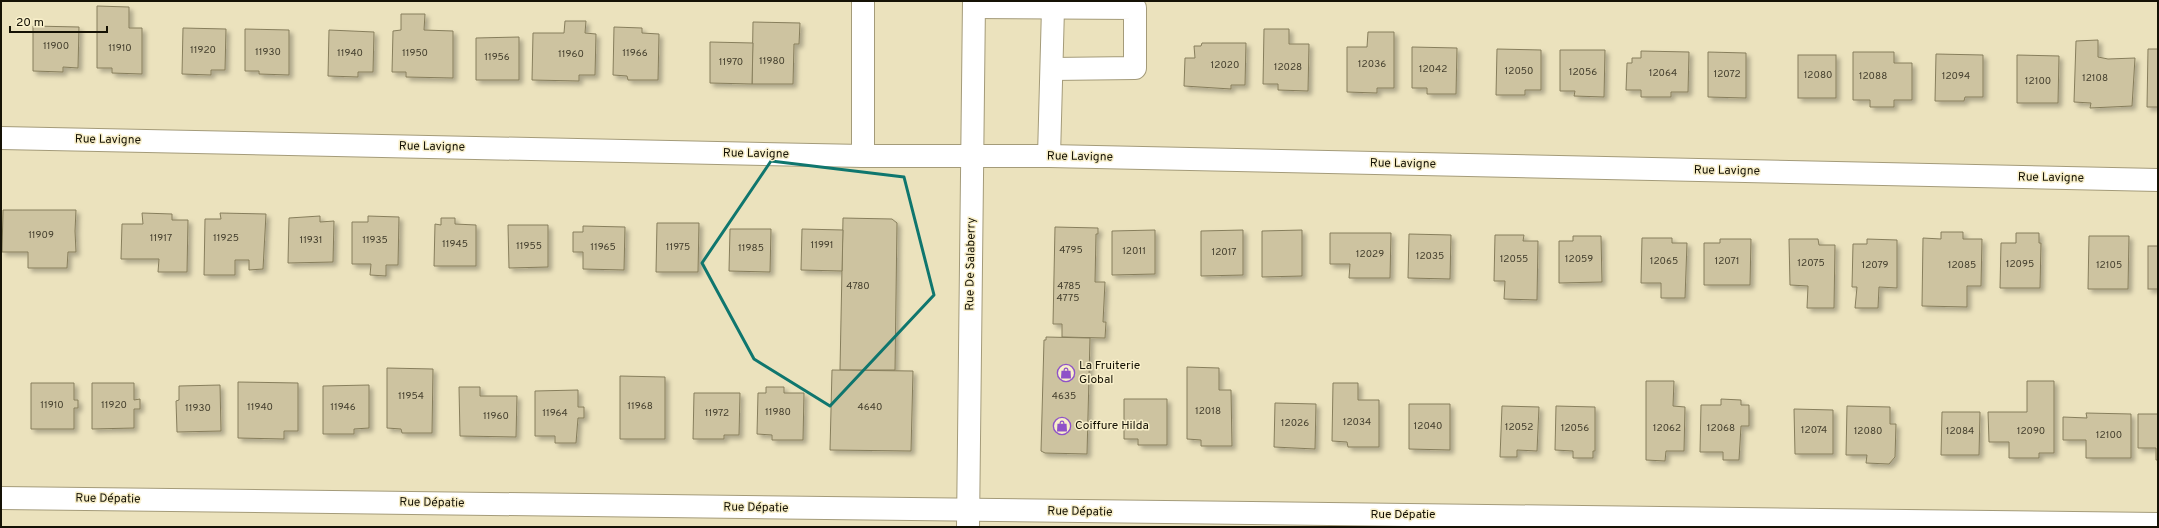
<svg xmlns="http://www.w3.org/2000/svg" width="2159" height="528" font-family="Overpass,sans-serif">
<defs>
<filter id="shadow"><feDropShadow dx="3.5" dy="3.5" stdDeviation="2" flood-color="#0004"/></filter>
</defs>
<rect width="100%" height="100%" fill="#ebe2bd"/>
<g fill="#cdc3a0" stroke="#877e5c" filter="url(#shadow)">
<path d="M97 6 129 7V28H142V74L112 73V68H97Z"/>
<path d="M401 14H425L424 30 453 31V78L406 77V72H392L393 31 401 30Z"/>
<path d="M565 21H586L585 33 596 34 595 75H579V81L532 80 533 33H564Z"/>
<path d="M753 22 800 23 799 44H794L793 84H752Z"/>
<path d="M33 26 79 27 78 68 63 67V72L33 71Z"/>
<path d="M614 27 642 28V33L659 34 658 80H628L627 76 613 75Z"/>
<path d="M183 28 226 29 225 70H211V75L182 74Z"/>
<path d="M245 29 289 30V75L259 74V71H245Z"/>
<path d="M1264 29H1289V44H1309L1308 91 1278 90V84H1263Z"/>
<path d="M329 30 374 32 373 72H358V77L328 76Z"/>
<path d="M1368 32H1394V88H1377V93L1347 92V47H1367Z"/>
<path d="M519 37V80H476V38Z"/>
<path d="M2098 40V57L2108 59 2135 58 2132 106 2090 108 2091 103 2074 102 2076 41Z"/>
<path d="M710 42 753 43 752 84 710 83Z"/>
<path d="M1202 43H1246L1245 85H1231V89L1184 86 1185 58H1195L1194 46H1201Z"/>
<path d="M1412 47 1457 48 1456 94H1427V88H1412Z"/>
<path d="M1497 49 1541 50V90H1525V95H1496Z"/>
<path d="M2148 49H2158V107H2147Z"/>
<path d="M1560 50H1605L1604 97 1574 96 1575 91H1560Z"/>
<path d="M1641 51 1689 52 1688 92H1671V97H1641V90H1626L1627 63H1632V58H1641Z"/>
<path d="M1708 52 1746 53V98L1708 97Z"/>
<path d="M1853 52H1894V63H1912V100H1894V107H1870V100H1853Z"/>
<path d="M1936 54 1983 55V97H1965L1964 101H1935Z"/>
<rect x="1798" y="55" width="38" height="43"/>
<path d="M2017 55 2059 56 2058 103H2017Z"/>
<path d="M3 210H76L75 231 76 252H68L67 268H28V252H2Z"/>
<path d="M142 213 172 214V220H188L187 272H158L159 259H121L122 224H143Z"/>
<path d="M220 213 266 214 263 269 249 270V260H235V275H204L205 219H221Z"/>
<path d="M320 216V222L334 221 333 262 288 263 289 218Z"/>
<path d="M368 216 399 217 398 265H386V276L370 275 371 264H352V222H368Z"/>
<path d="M441 218H455V224L476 225V266H434L435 224 441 225Z"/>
<path d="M843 218 892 219 897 223 895 370H840Z"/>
<path d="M657 223H699L698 272H656Z"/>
<path d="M508 225H548V267L509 268Z"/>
<path d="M583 226 625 227 624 270 583 269V252H573V232H583Z"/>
<path d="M1055 227 1098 228V234H1096L1095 282H1105L1103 322H1106L1105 338 1062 337V324H1053Z"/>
<path d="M730 229H771L770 272 729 271Z"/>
<path d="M802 229 843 230 842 271 801 270Z"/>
<path d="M1155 230V274L1112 275V231Z"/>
<path d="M1243 230V275L1201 276V231Z"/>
<path d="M1302 230V276L1262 277V231Z"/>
<path d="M1941 232H1963V239H1982L1981 286H1967V307L1922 306 1923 238 1941 239Z"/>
<path d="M1330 233H1391L1390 278H1349L1350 264H1330Z"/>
<path d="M2016 233H2039V243H2041L2040 288H2000L2001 243H2016Z"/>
<path d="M1409 234 1451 235 1450 279 1408 278Z"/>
<path d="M1495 235H1524L1523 241H1538L1537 300 1504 299 1505 281H1494Z"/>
<path d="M1573 236H1601L1602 282 1559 283V241H1573Z"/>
<path d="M2089 236H2129L2128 289H2088Z"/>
<path d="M1642 238H1672V243H1687L1685 298H1661V283H1641Z"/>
<path d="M1720 239H1751L1750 285H1704V243H1720Z"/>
<path d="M1789 239H1818L1819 245H1835L1834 308H1807L1808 286 1790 285Z"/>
<path d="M1867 239 1897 240V288L1879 287 1878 308H1855L1857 287H1852L1853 244H1867Z"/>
<rect x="2148" y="246" width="10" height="43"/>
<path d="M1046 337 1090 338 1087 454 1045 453 1041 451 1044 340H1046Z"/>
<path d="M1187 367 1219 368V390H1231L1232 446H1201V440L1187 439Z"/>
<path d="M387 368 433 369 432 433H402L401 429 387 428Z"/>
<path d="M832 370 913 371 911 451 830 450Z"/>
<path d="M620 376 665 377V439H620Z"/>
<path d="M1646 381H1674L1673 406 1685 407 1684 451H1666L1665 461 1646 460Z"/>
<path d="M2027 381H2054V453H2039V458H2009V442H1989L1988 412H2027Z"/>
<path d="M238 382 298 383V431H284V439L238 438Z"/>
<path d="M31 383H74V400H78V408H74V429H31Z"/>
<path d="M92 383H134V400L140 399V409H134V428L92 429Z"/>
<path d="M1333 383H1358V400H1379V447H1348L1347 442 1332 441Z"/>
<path d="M220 385 221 431 177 432 176 401 179 400V386Z"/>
<path d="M369 385V428L354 429V434H323V386Z"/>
<path d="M459 387H480V396H517L516 437 460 436Z"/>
<path d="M766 387H784V393H804L803 440H772V435L757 434 758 393H766Z"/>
<path d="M578 390V407H584V418H578L576 443H555V436H535V391Z"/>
<path d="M694 393H740L739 435H724V439H693Z"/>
<path d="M1124 399H1167V445H1138V439H1124Z"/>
<path d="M1721 399 1741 400V405H1749V426H1741L1739 460H1723V452H1700L1701 405H1721Z"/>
<path d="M1275 403 1316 404 1315 449 1274 447Z"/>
<path d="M1409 404H1450V450L1409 449Z"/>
<path d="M1502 406 1539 407 1537 451 1517 450V457H1500Z"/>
<path d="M1556 406 1595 407V451H1593V458H1573V451L1555 450Z"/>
<path d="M1847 406 1890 407V424H1896L1895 457 1889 464 1866 463 1867 455H1846Z"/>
<path d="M1794 409 1833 410V454H1795Z"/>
<path d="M1942 412H1980L1979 455H1941Z"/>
<path d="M2086 413 2131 414V458H2086V440H2063V417L2087 418Z"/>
<path d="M2138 414H2158V460H2156V448H2138Z"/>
</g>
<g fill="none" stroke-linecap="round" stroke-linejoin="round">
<defs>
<g id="minor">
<path d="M863 1V156"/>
<path d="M974 7 1135 8V68L1052 69"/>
<path d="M1 138 863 156H1049L2158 180"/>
<path d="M1049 156 1053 8"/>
<path d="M1 498 2158 524"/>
</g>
<path id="major" d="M968 527 974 1"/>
</defs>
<use href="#minor" stroke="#a49b79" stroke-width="24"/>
<use href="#major" stroke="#a49b79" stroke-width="24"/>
<use href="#minor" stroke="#fff" stroke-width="22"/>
<use href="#major" stroke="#fff" stroke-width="22"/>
</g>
<path fill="none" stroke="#0f766e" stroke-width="3" stroke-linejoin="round" d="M771 161 904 177 934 295 830 406 754 359 702 263Z"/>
<defs>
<symbol id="shop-ring" viewBox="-11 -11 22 22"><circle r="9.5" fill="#f8efca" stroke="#8f52c8" stroke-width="1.5"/><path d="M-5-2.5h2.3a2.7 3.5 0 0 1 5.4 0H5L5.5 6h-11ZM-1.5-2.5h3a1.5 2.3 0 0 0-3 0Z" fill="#8f52c8"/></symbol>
</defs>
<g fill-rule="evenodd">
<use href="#shop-ring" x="1056" y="363" width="20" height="20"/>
<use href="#shop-ring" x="1052" y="416" width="20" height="20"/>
</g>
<g text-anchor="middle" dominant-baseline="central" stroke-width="3" stroke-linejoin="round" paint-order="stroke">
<g font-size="10" fill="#433e2c">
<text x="56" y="46">11900</text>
<text x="120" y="48">11910</text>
<text x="203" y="50">11920</text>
<text x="268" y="52">11930</text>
<text x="350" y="53">11940</text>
<text x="415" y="53">11950</text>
<text x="635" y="53">11966</text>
<text x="571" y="54">11960</text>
<text x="497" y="57">11956</text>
<text x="772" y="61">11980</text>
<text x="731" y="62">11970</text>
<text x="1372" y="64">12036</text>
<text x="1225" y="65">12020</text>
<text x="1288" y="67">12028</text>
<text x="1433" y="69">12042</text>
<text x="1519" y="71">12050</text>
<text x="1583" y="72">12056</text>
<text x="1663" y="73">12064</text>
<text x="1727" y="74">12072</text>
<text x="1818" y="75">12080</text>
<text x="1873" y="76">12088</text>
<text x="1956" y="76">12094</text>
<text x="2095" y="78">12108</text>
<text x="2038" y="81">12100</text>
<text x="41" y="235">11909</text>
<text x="161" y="238">11917</text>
<text x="226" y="238">11925</text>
<text x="311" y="240">11931</text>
<text x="375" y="240">11935</text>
<text x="455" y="244">11945</text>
<text x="822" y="245">11991</text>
<text x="529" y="246">11955</text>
<text x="603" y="247">11965</text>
<text x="678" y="247">11975</text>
<text x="751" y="248">11985</text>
<text x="1071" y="250">4795</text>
<text x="1134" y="251">12011</text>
<text x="1224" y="252">12017</text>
<text x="1370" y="254">12029</text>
<text x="1430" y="256">12035</text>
<text x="1514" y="259">12055</text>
<text x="1579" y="259">12059</text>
<text x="1664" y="261">12065</text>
<text x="1727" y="261">12071</text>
<text x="1811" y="263">12075</text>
<text x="2020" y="264">12095</text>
<text x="1875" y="265">12079</text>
<text x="1962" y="265">12085</text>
<text x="2109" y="265">12105</text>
<text x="858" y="286">4780</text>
<text x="1069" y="286">4785</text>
<text x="1068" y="298">4775</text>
<text x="411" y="396">11954</text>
<text x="1064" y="396">4635</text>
<text x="52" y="405">11910</text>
<text x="114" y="405">11920</text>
<text x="640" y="406">11968</text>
<text x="260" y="407">11940</text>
<text x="343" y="407">11946</text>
<text x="870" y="407">4640</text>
<text x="198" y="408">11930</text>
<text x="1208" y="411">12018</text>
<text x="778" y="412">11980</text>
<text x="555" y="413">11964</text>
<text x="717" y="413">11972</text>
<text x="496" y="416">11960</text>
<text x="1357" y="422">12034</text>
<text x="1295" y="423">12026</text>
<text x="1428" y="426">12040</text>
<text x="1519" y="427">12052</text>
<text x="1575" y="428">12056</text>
<text x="1667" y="428">12062</text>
<text x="1721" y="428">12068</text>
<text x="1814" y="430">12074</text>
<text x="1868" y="431">12080</text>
<text x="1960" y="431">12084</text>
<text x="2031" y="431">12090</text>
<text x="2109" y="435">12100</text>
</g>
<g font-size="12" fill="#151205" stroke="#f8efca">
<text transform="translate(108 140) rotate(1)">Rue Lavigne</text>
<text transform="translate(432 147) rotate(1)">Rue Lavigne</text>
<text transform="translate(756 154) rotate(1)">Rue Lavigne</text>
<text transform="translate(1080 157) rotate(1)">Rue Lavigne</text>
<text transform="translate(1403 164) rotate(1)">Rue Lavigne</text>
<text transform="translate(1727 171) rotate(1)">Rue Lavigne</text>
<text transform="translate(2051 178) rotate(1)">Rue Lavigne</text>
<text transform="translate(971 264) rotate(-89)">Rue De Salaberry</text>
<text transform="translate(108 499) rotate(1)">Rue Dépatie</text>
<text transform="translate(432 503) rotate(1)">Rue Dépatie</text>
<text transform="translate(756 508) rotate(1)">Rue Dépatie</text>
<text transform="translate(1080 512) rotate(1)">Rue Dépatie</text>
<text x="1403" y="515">Rue Dépatie</text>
</g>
<g font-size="12" fill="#151205" stroke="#f8efca" text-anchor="start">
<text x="1079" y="366">La Fruiterie<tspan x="1079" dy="14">Global</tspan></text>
<text x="1075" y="426">Coiffure Hilda</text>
</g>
</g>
<rect width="2159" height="528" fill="none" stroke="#151205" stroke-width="4"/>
<path d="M10 26v6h97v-6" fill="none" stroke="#151205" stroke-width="2"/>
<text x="16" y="26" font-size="12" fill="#151205" stroke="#f8efca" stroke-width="3" paint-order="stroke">20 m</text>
</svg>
